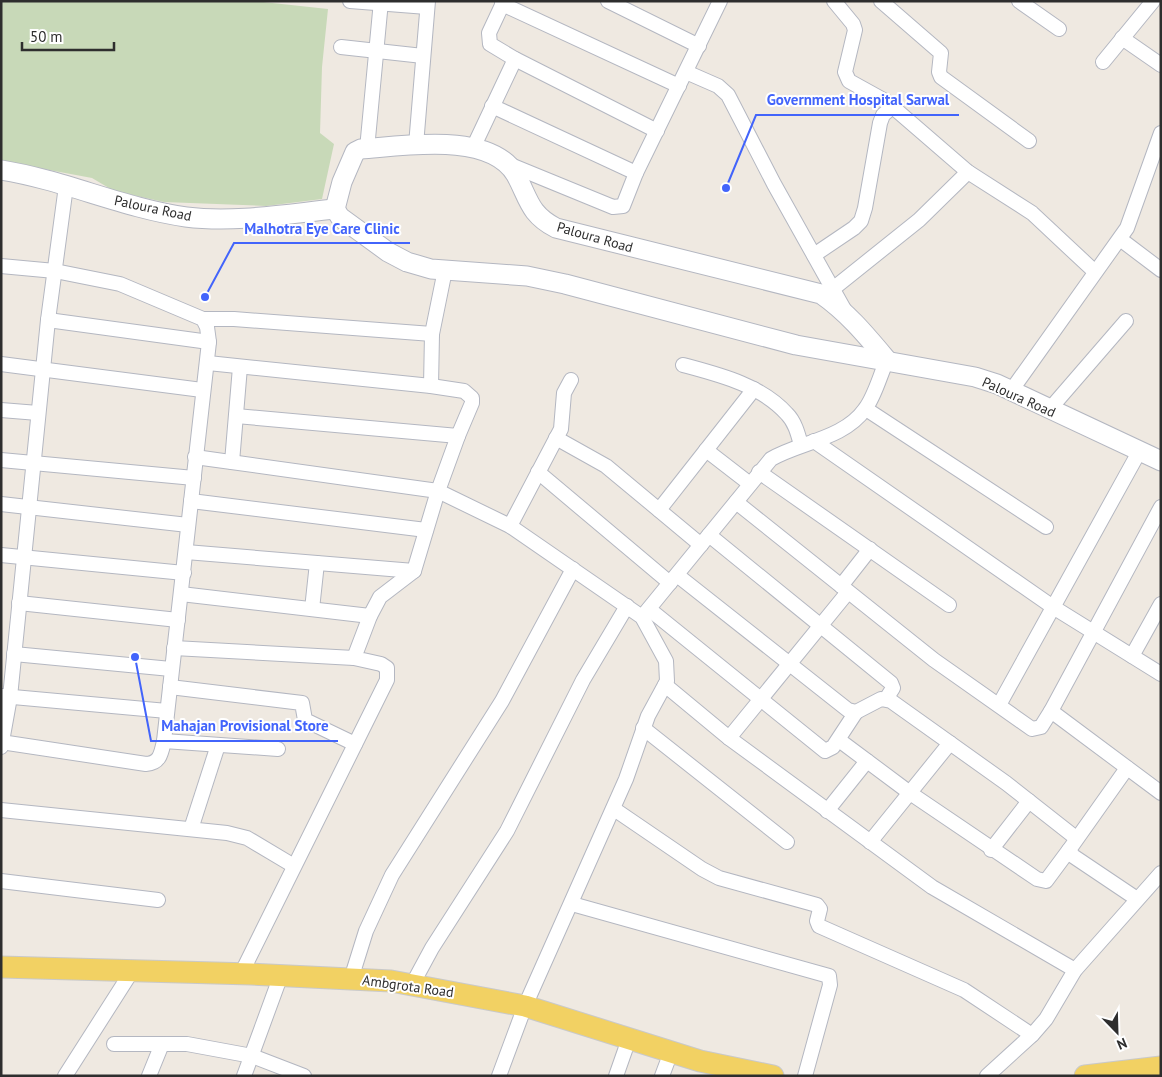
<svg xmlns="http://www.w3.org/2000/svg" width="1162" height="1077" font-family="'PT Sans',sans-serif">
<rect width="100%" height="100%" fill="#efe9e1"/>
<path fill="#c8d9b8" d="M1 1H254L328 9 322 67 320 133 334 144 322 199 266 206 164 202 114 191 92 178 1 161Z"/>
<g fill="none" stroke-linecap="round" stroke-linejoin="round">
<defs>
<g id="street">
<path d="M350 1 427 7"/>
<path d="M504 1 489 33 490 44 515 59 657 131"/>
<path d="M608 1 699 46"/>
<path d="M834 1 853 24 855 30 845 72 849 81 887 102 968 172 1032 213 1094 271"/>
<path d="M881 1 941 53 939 72 941 77 1029 141"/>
<path d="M1019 1 1059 29"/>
<path d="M502 4 679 86"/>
<path d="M1122 38 1161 65"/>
<path d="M341 47 423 56"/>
<path d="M1103 62 1153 1"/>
<path d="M686 72 718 86 728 95 774 184 845 311"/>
<path d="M492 106 636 173"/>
<path d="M416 145 428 1"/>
<path d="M473 148 515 59"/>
<path d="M367 149 381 1"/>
<path d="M508 164 613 207 623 206 636 173 720 1"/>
<path d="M1120 239 1161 270"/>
<path d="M814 255 854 228 861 221 865 208 880 123 883 115 892 107"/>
<path d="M1 266 55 271 120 284 203 319 207 327 209 342 164 741C161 754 160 763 146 764L1 742"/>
<path d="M834 288 919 220 968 172"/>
<path d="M203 319H234L432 334 431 386"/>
<path d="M48 320 209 342"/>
<path d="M432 334 445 270"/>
<path d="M208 363 431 386 464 391 472 398V403L458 436 236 416"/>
<path d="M1 364 202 390"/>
<path d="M683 365C720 375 761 385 787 414 795 422 798 434 801 445"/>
<path d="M1011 391 1127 228 1161 133"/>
<path d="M866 409 1046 527"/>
<path d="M1 410 38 413"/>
<path d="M1049 410 1126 321"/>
<path d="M556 438 606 466 701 545"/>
<path d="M814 441 1053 607 1161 674"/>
<path d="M706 450 750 484"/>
<path d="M195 457 438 491 510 526 642 617 666 661 667 681 648 716 626 779 525 1006 499 1076"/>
<path d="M1 460 194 478"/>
<path d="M232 462 240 367"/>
<path d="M538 472 670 583"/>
<path d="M759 472 949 605"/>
<path d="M191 501 426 530"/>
<path d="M736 502 934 660 1032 729 1041 727 1051 711 1161 793"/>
<path d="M1 504 188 525"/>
<path d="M659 510 754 389"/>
<path d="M510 526 561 429 564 393 571 380"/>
<path d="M709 535 891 683 893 688 886 699"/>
<path d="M186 552 414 571"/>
<path d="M1 555 184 573"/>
<path d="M677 575 848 710 856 712 881 699 891 701 1006 783 1076 838"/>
<path d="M841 586 870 549"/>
<path d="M181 594 370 616"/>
<path d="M19 603 178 620"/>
<path d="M312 609 317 563"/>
<path d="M649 609 825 751 833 747 856 712"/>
<path d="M642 617 771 459C800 442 844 439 865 409 875 396 880 375 887 360"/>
<path d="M174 648 354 658"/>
<path d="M14 654 171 669"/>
<path d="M1132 656 1161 604"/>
<path d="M665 685 729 738 932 887 1075 970"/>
<path d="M170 687 302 703 305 720 355 744"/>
<path d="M2 696 167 711"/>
<path d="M999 705 1139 452"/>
<path d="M1051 711 1161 507"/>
<path d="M643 728 787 842"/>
<path d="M729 738 848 592"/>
<path d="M839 740 910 793 1037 879 1046 881 1069 850"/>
<path d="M164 741 278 749"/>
<path d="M1 747 10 697 48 320 66 186"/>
<path d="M1127 768 1069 850 1073 856 1137 899"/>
<path d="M614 809 702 869 719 878 817 905 820 909 817 921 819 926 964 990 1032 1035"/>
<path d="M1 810 227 833 247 838 294 866"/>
<path d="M827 811 867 761"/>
<path d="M191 829 218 745"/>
<path d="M870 842 950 743"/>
<path d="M991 850 1029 801"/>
<path d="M1 881 158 900"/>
<path d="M572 904 829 976 830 985 805 1076"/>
<path d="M241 974 387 680V668L381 664 354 658 370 616 380 597 414 571 438 491 458 436"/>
<path d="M351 979 366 931 392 875 502 701 573 569"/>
<path d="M412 985 432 948 507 831 583 680 627 606"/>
<path d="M114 1044H187L252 1056 304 1076"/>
<path d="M65 1076 132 971"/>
<path d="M149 1076 162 1044"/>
<path d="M244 1076 281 975"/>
<path d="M616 1076 629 1039"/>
<path d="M662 1076 671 1052"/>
<path d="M987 1076 1033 1034 1046 1019 1075 970 1161 873"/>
</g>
<g id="secondary">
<path d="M1 170C64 180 123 208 186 217 235 223 286 214 335 209"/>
<path d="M335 209 340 217 388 252 407 262 431 269 527 276 565 284 796 345 975 377 997 384 1161 461"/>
<path d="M335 209 342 182 355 152 361 149C403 146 491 131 516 175 529 199 529 214 556 228L821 294C848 313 866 335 887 360"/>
</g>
<g id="primary">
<path d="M1 967 251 974 391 981 525 1006 700 1061 773 1076"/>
<path d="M1085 1076 1161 1067"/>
</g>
</defs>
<use href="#street" stroke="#b4b7c1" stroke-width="16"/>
<use href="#secondary" stroke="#b4b7c1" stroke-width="21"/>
<use href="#primary" stroke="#c9c9c9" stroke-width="23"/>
<use href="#street" stroke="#fff" stroke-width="14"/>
<use href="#secondary" stroke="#fff" stroke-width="19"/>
<use href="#primary" stroke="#f2d163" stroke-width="21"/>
</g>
<g text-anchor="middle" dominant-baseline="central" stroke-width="4" stroke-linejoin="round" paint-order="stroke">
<g font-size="14" fill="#2e2e2e" stroke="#fff">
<text transform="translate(153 208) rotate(12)">Paloura Road</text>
<text transform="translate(595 237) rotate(16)">Paloura Road</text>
<text transform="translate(1019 397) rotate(24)">Paloura Road</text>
<text transform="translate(408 986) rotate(8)">Ambgrota Road</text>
</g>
</g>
<path fill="none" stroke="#4264fb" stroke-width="2" d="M726 188L756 115H959M205 297L234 243H410M135 657L151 741H338"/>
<g fill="#4264fb" stroke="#fff" stroke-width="2">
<circle cx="726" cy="188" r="5"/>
<circle cx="205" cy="297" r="5"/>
<circle cx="135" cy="657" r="5"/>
</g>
<g font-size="15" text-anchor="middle" font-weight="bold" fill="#4264fb" stroke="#fff" stroke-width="4" stroke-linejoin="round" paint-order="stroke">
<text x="858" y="105">Government Hospital Sarwal</text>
<text x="322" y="234">Malhotra Eye Care Clinic</text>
<text x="245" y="731">Mahajan Provisional Store</text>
</g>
<rect width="1162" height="1077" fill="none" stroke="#2e2e2e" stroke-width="5"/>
<g transform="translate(1117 1032) rotate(157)" stroke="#ffffff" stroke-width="4" paint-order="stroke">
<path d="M0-4L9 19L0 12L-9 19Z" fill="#2e2e2e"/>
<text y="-8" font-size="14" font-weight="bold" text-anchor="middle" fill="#2e2e2e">N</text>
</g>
<path d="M22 42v8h92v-8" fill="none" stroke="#2e2e2e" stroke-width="2.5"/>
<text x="30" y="42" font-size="15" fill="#2e2e2e" stroke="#ffffff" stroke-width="4" paint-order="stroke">50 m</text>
</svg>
